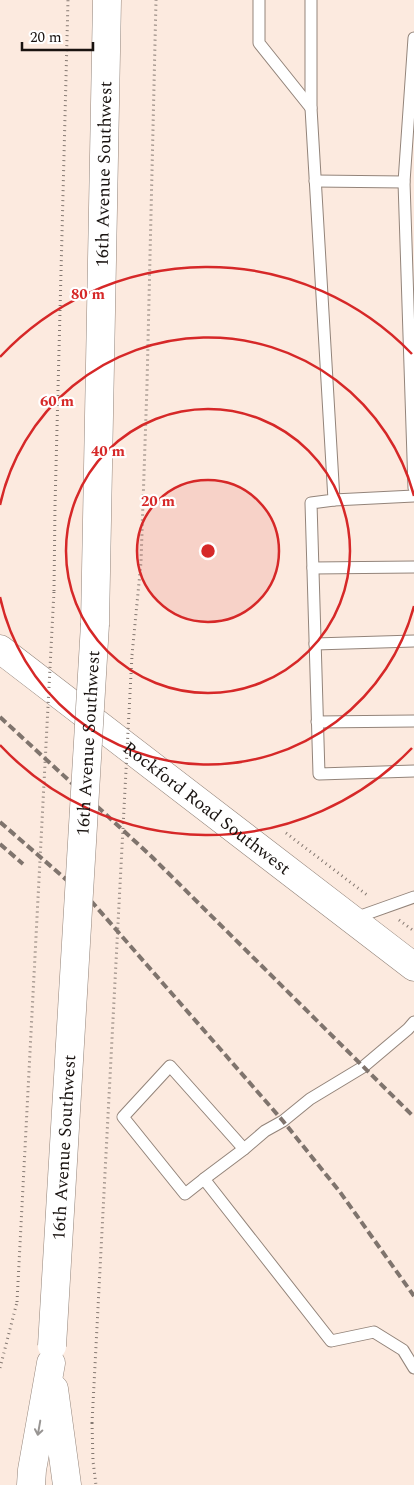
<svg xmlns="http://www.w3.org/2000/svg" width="414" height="1485" font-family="Spectral,serif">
<rect width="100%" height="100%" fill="#fceadf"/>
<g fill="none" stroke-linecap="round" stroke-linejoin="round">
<defs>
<g id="service">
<path d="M259 0V43L311 108"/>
<path d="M311 0V108L334 500 311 503 319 774 414 771"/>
<path d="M414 38 404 182 414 488"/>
<path d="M315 181 404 182"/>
<path d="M334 500 414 496"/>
<path d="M313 568 414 567"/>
<path d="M315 644 414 641"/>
<path d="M317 722 414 721"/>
<path d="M355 918 414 897"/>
<path d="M414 1022 408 1029 363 1067 310 1099 283 1121 265 1131 244 1149 204 1179 331 1341 374 1332 403 1350 414 1368"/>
<path d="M204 1179 185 1194 123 1117 170 1066 244 1149"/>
</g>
<g id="tertiary">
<path id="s1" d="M0 649 414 967"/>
</g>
<g id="secondary">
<path id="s2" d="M95 624 107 0"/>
<path d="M54 1389 67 1485"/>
<path d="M31 1485 32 1470 51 1363"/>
</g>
</defs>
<use href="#service" stroke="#93847a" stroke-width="13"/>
<use href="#tertiary" stroke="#93847a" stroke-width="29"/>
<use href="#secondary" stroke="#93847a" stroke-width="29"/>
<g stroke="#847871" stroke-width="3" stroke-dasharray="1 4" stroke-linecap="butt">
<path d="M54 591 55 506 68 0"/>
<path d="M132 655 141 562 147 385 156 0"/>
<path d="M286 833 367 895"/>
<path d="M399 920 414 931"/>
<path d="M0 1368 17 1302"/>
<path d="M92 1423 93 1461 96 1485"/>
</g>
<use href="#service" stroke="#fff" stroke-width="11"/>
<use href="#tertiary" stroke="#fff" stroke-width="28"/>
<use href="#secondary" stroke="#fff" stroke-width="28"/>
<g stroke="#7f746d" stroke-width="4" stroke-dasharray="8 4" stroke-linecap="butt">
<path d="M0 717 151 856 414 1117"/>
<path d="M0 822 92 902 283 1121 340 1192 414 1296"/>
<path d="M0 844 23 864"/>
</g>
<defs>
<g id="secondary-bridge">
<path id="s3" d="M52 1346 95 624"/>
</g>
</defs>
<use href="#secondary-bridge" stroke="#93847a" stroke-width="29" stroke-linecap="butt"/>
<g stroke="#847871" stroke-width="3" stroke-dasharray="1 4" stroke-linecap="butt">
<path d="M17 1302 54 591"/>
<path d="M92 1423 132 655"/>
</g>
<use href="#secondary-bridge" stroke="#fff" stroke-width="28"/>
</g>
<defs><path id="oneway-shaft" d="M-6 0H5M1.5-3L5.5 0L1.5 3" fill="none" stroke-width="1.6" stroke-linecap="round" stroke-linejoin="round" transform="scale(1.25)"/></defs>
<use stroke="#989593" href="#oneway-shaft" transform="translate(39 1428) rotate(100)"/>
<circle cx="208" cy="551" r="71" fill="#d62828" fill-opacity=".12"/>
<g fill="none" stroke="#d62828" stroke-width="2.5">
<circle cx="208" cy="551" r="71"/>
<circle cx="208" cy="551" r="142"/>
<path d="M414 606A213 213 0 0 1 0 597M0 505A213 213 0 0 1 414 496"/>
<path d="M412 748A284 284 0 0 1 0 745M0 357A284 284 0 0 1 412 354"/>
</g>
<g text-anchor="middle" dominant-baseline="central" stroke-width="4.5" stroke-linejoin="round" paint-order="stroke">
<g font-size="18" fill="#191310" stroke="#fff">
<text stroke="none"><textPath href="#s2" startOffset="450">16th Avenue Southwest</textPath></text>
<text stroke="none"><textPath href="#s3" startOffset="604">16th Avenue Southwest</textPath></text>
<text stroke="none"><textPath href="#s1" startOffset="261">Rockford Road Southwest</textPath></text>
<text stroke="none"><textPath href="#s3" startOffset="199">16th Avenue Southwest</textPath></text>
</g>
</g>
<circle cx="208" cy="551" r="8" fill="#d62828" stroke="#fff" stroke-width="2.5"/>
<g font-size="15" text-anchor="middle" font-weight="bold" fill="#d62828" stroke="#fff" stroke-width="4.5" stroke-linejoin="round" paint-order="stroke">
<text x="88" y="299">80 m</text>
<text x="57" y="406">60 m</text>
<text x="108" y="456">40 m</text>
<text x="158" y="506">20 m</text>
</g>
<path d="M22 42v8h71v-8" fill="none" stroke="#191310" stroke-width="2.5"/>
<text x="30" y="42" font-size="15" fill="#191310" stroke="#ffffff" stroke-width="4" paint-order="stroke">20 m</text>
</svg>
